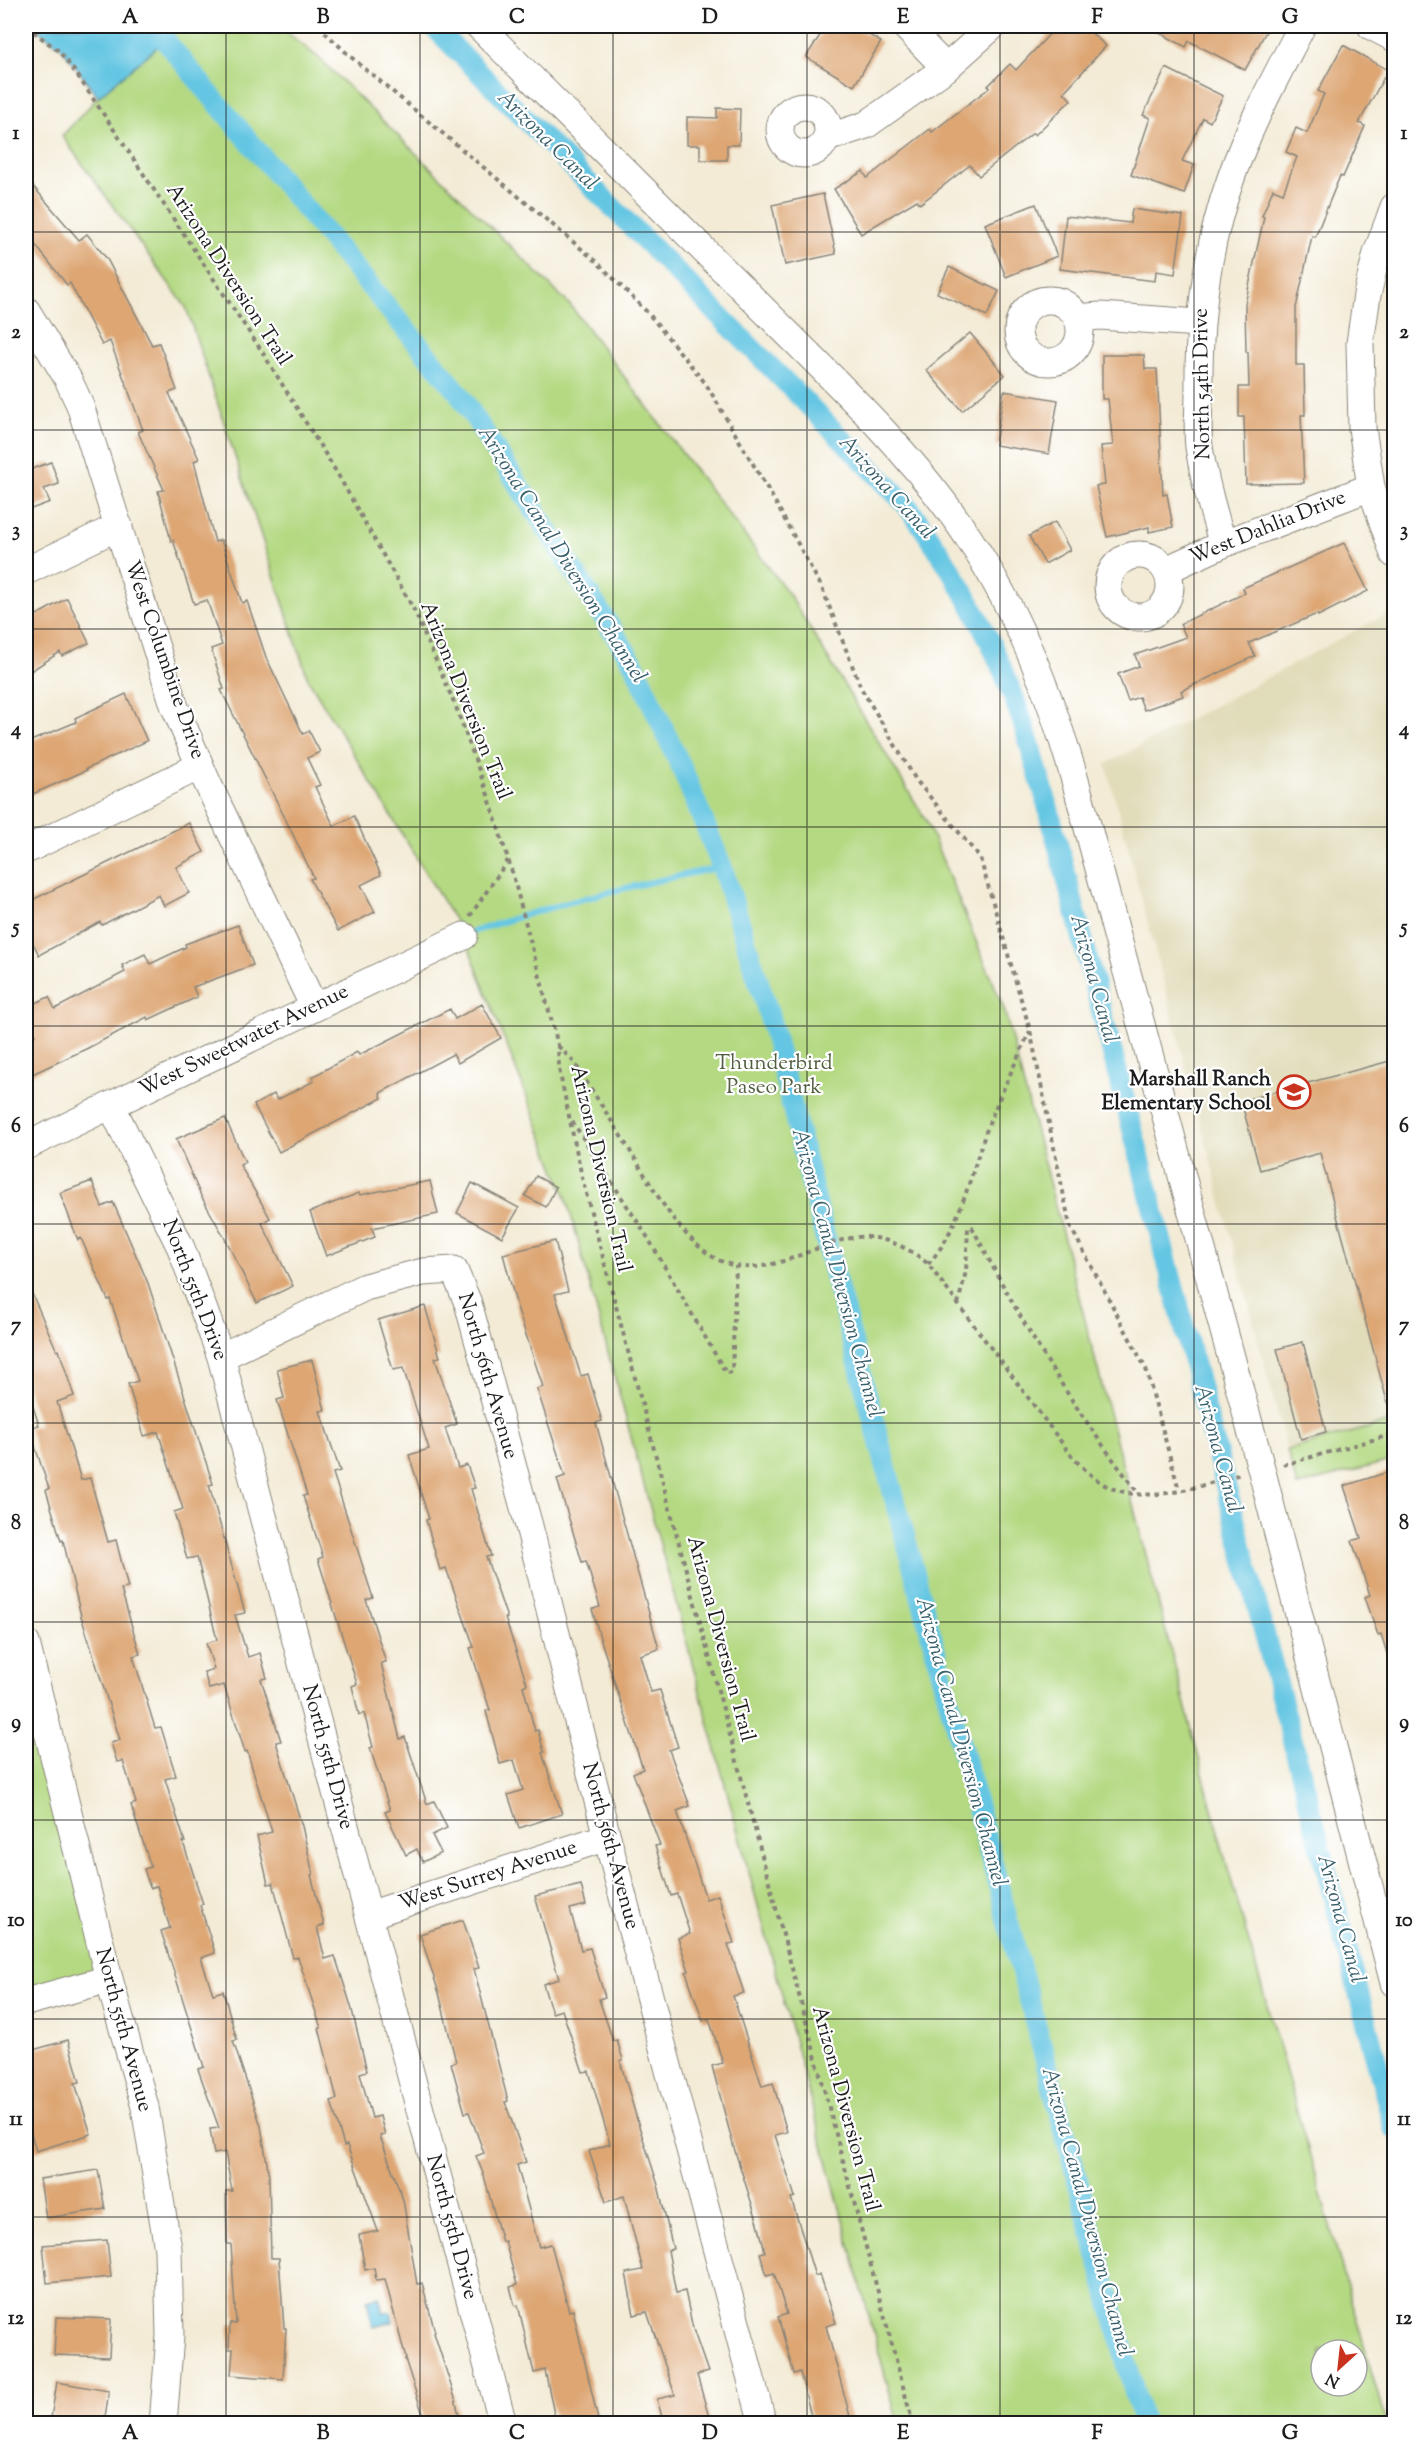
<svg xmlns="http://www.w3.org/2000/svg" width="1420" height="2449" font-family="'Sorts Mill Goudy',serif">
<rect width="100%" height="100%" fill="#fff"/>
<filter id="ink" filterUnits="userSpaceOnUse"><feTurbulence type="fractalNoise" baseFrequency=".0167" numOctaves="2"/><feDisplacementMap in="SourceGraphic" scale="12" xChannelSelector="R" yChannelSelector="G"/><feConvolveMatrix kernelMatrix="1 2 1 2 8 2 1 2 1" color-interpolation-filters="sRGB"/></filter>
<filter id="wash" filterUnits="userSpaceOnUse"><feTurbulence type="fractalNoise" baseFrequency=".008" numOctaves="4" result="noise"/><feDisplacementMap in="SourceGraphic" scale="24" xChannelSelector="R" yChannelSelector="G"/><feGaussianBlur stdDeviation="1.35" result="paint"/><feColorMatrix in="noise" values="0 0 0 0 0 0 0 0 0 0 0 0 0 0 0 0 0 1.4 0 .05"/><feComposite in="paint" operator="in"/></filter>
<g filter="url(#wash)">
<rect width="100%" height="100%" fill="#f3ebd6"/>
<path fill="#e1dcba" d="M1394 610V1421L1287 1450 1106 764Z"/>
<g fill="#b4d982" stroke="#687a4f" stroke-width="1.5" fill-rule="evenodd">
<path d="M181 26H279L320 59 570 305 789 594 926 820 1004 1009 1223 1851 1386 2423H898L566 1197 464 936 308 679 186 307 62 136 98 97ZM1321 2350H1357V2386H1321Z"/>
<path d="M1394 1421V1460L1297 1486 1287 1450Z"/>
<path d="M26 1643 109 1979 26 2002Z"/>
</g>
<g fill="#65c6e3" stroke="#407180" stroke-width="1.5">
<path d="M32 26H182L98 97 61 47Z"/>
<path d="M379 2297 383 2313 391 2312 393 2322 373 2327 367 2300Z"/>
</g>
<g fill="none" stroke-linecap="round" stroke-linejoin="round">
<path stroke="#65c6e3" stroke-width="6" d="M470 933C552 904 637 884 722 867"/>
<g stroke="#65c6e3" stroke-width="21">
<path d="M153 26 458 392 634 664 683 771 722 867 769 1015 834 1273 1143 2424"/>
<path d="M433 26 906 504C948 560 984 622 1010 688 1024 721 1033 758 1044 792L1394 2128"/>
</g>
</g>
<g id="blocks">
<g fill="#dda673">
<path d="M826 26H854L881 42 854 86 806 57Z"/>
<path d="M1057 26H1084L1106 46 1064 92 1071 100 1035 135 1033 133 979 176 970 165 920 204 917 200 861 234 834 189 863 171 867 178 930 129 932 132 989 88 988 86 1010 64 1016 70Z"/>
<path d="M1147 26H1269L1245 70 1189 41 1186 47Z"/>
<path d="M1343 45 1388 70 1359 123 1365 126 1343 177 1340 176 1315 237 1312 236 1296 308V365H1304L1305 415H1301L1304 483 1246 484 1244 417H1239V387H1249L1248 352H1246L1245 304 1264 217 1262 216 1273 189 1283 193 1297 157 1286 152 1296 128 1307 133 1324 94 1318 91Z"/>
<path d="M1166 68 1223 96 1210 122 1203 118 1182 161 1194 165 1184 194 1131 175 1150 118 1143 115Z"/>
<path d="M717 108 740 109 739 145H727V160H700V145H687V117L717 118Z"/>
<path d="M26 178 79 240 87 234 107 259 152 345 159 343 177 390 169 393 199 459 194 461 215 542 221 540 242 603 247 601 266 657 303 734 309 731 320 752 307 758 320 785 315 787 334 826 354 816 381 875 361 885 375 912 338 931 310 879 314 878 283 814 221 690 224 689 211 649 222 645 207 600 194 604 173 540 171 541 158 491 164 490 138 432 143 430 110 341 102 345 70 283 67 285 26 233Z"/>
<path d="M823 194 836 254 785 265 772 205Z"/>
<path d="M1036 204 1057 256 1006 277 985 224Z"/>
<path d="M1132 209 1183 216 1175 274 1156 271 1155 281 1060 269 1066 216 1130 223Z"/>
<path d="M949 267 999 291 987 316 937 293Z"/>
<path d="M970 333 1005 375 962 411 926 370Z"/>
<path d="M1102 355H1144L1145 369H1157L1163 495 1167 494 1173 527 1149 532V527L1107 537 1096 486 1105 485 1101 446 1113 445 1108 399H1102Z"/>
<path d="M1004 391 1058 400 1049 454 995 445Z"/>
<path d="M51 462 59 484 44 489 50 502 26 511V471Z"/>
<path d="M1055 522 1070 550 1045 564 1029 536Z"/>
<path d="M1344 543 1368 591 1318 616 1317 614 1249 643 1255 656 1181 691 1183 696 1144 710 1139 697 1128 701 1118 674 1139 666 1135 655 1186 637 1180 624 1245 593 1243 588Z"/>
<path d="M67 598 89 643 62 656 60 652 26 674V621Z"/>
<path d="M126 694 147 741 86 769 87 770 26 797V743L76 722 75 718Z"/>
<path d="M189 823 204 852 176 867 189 893 164 906 159 895 102 925 100 922 39 955 26 929V903Z"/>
<path d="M238 925 253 965 193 987 197 997 148 1020 147 1017 86 1049 26 1077V1039L35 1035 26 1013V1007L49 997 55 1009 125 972 122 965 145 954 150 964 186 947 185 944Z"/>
<path d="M482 1004 501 1038 458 1063 453 1054 380 1093 382 1098 279 1152 254 1105 274 1094 277 1100 314 1081 312 1077 357 1052 359 1055 450 1009 455 1019Z"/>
<path d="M1390 1061 1395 1078V1133L1389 1135 1395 1155V1411L1390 1412 1320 1153 1260 1170 1241 1101Z"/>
<path d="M225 1118 245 1162 240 1165 270 1218 262 1223 293 1286 257 1303 228 1244 201 1196 176 1139Z"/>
<path d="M536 1176 556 1187 546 1207 525 1196Z"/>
<path d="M92 1181 102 1207 113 1202 148 1283 213 1484 209 1485 245 1613 235 1615 248 1657 260 1653 267 1678 261 1679 281 1741 276 1742 302 1826 313 1874 311 1875 324 1925 317 1927 325 1959 335 1956 351 2006 367 2071 360 2073 372 2118 380 2116 385 2135 380 2136 403 2200 417 2284 422 2283 435 2332 434 2333 455 2398 461 2424H426L405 2359H406L385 2279 376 2280 374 2268 365 2270 359 2235 378 2231 347 2145 344 2146 331 2101 337 2099 319 2028H321L298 1957 293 1958 273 1883 268 1884 257 1836 272 1832 247 1751 245 1752 224 1685 209 1689 204 1672 214 1669 206 1643 217 1640 197 1557 187 1559 174 1512 183 1509 158 1432 144 1436 128 1384 138 1381 110 1299 108 1300 81 1238 78 1240 60 1193Z"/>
<path d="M430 1181 438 1214 372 1228 375 1237 326 1256 310 1212 359 1193 360 1195Z"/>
<path d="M472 1183 519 1208 502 1237 457 1213Z"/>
<path d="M555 1241 568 1291 555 1294 581 1376 588 1374 602 1421 596 1423 659 1649 640 1655 651 1692 660 1690 678 1747 669 1750 690 1806 677 1811 706 1899 718 1895 734 1943 728 1944 744 1993 733 1996 762 2086 773 2083 787 2132 775 2135 795 2197 791 2198 815 2276 820 2274 836 2323 826 2326 852 2424H813L800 2372 794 2374 778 2317 787 2314 774 2273 767 2275 760 2253 765 2252 758 2223 734 2148 712 2066 723 2063 709 2019 703 2021 686 1972 689 1971 678 1938 690 1934 677 1894 671 1896 655 1846 660 1845 633 1773 643 1769 601 1641 592 1609 600 1607 586 1561 582 1562 557 1479 565 1476 537 1389 543 1387 517 1307 503 1254Z"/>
<path d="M26 1280 57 1351 59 1350 74 1396 57 1402 81 1480 90 1478 108 1542 116 1540 128 1588 121 1589 140 1654 133 1656 155 1728 161 1727 176 1776 165 1779 185 1842H183L203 1904 200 1905 215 1953 201 1958 213 1994 223 1991 237 2040 233 2041 261 2126 269 2176 271 2258H279L284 2328H286L283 2379 231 2375 233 2349H229L230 2323 236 2324 231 2244H227L226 2191H232L225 2152 214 2154 210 2129 219 2128 198 2069 204 2067 161 1931 170 1928 157 1886 150 1888 144 1869 151 1867 131 1805 136 1803 123 1761 117 1762 111 1743 120 1740 81 1616 63 1540 61 1541 46 1490 49 1489 29 1428 39 1425 26 1385Z"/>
<path d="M425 1306 440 1357 435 1358 457 1424 445 1428 458 1468 467 1465 475 1488 471 1489 491 1556 486 1557 507 1618H505L527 1684 523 1686 535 1731 538 1730 544 1752 542 1753 562 1814 519 1828 508 1795 523 1790 514 1760 500 1764 486 1711 490 1710 470 1648 474 1647 446 1568 440 1570 426 1520 429 1519 409 1455 429 1449 403 1368 393 1370 378 1320Z"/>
<path d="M1303 1342 1326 1432 1301 1439 1277 1349Z"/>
<path d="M312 1360 325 1410 320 1411 340 1471 333 1473 373 1598 366 1600 386 1662 381 1663 400 1739 405 1737 427 1804 434 1801 447 1828 432 1835 441 1853 423 1862 417 1849 406 1855 385 1812 390 1810 370 1748 373 1747 364 1713 359 1715 352 1686 357 1684 318 1559 323 1557 303 1496 307 1495 277 1400 284 1398 277 1369Z"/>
<path d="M1388 1472 1395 1491V1663H1390L1381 1634 1378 1635 1365 1597 1370 1595 1352 1541 1361 1538 1344 1486Z"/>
<path d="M581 1885 586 1905 570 1909 581 1950 590 1948 605 1997 599 1999 613 2041 617 2040 623 2060 620 2061 638 2123 658 2185 673 2249 668 2250 676 2293 685 2291 693 2329 708 2372 697 2375 711 2424H664L657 2399 675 2395 647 2312 634 2315 626 2273 643 2270 624 2196 606 2202 589 2151 610 2144 589 2071 583 2072 562 2010 552 2013 543 1984 559 1979 535 1896Z"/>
<path d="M463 1920 479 1968 474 1969 508 2101 505 2102 526 2162 517 2165 539 2247 551 2244 569 2311 573 2310 599 2424H556L545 2370 534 2373 518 2305 515 2306 510 2287 517 2285 505 2241 502 2242 484 2176 476 2156 484 2153 469 2112 465 2113 459 2092 451 2063 456 2062 439 1993 420 1934Z"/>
<path d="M68 2040 80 2082 75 2083 91 2134 36 2151 26 2116V2052Z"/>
<path d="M98 2170 105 2209 46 2218 40 2179Z"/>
<path d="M107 2240 111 2277 47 2283 43 2245Z"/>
<path d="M56 2317 111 2319 109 2357 54 2355Z"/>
<path d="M57 2382 109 2391 104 2424H50Z"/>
</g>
</g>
</g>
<g filter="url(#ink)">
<use href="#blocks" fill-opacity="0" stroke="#888479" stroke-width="1.5"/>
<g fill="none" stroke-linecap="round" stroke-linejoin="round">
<defs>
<g id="minor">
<path d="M479 26C574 120 668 215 763 309 834 380 913 454 968 537 1020 615 1053 701 1078 791L1261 1468 1394 1983"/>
<path d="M905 26 946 68"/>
<path d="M1371 26 1394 38"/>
<circle cx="804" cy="130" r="24"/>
<path d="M827 138 866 125 946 68 993 26"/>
<path d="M1394 207 1377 253 1367 295 1360 343 1362 428 1371 487 1394 554"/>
<circle cx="1049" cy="331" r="31"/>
<path d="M26 310 68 379 80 405 174 705 207 782 314 1007"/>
<path d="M1078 318 1100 316 1199 323"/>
<path d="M1223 544C1213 512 1204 480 1199 447 1197 429 1199 410 1199 392 1198 318 1206 248 1231 178 1249 125 1277 75 1302 26"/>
<circle cx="1139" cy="586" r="31"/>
<path d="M1166 570 1223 544 1371 487"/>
<path d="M26 571 119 526"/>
<path d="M26 850 200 766"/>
<path d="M111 1105 181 1248 221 1357 503 2424"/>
<path d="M26 1146 464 936"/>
<path d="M221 1357 365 1287 423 1272 454 1270 468 1303 529 1526 607 1837 763 2424"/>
<path d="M26 1643 109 1979 145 2107 168 2249 170 2336 163 2424"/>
<path d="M369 1915 607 1837"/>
<path d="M26 2002 109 1979"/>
</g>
</defs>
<use href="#minor" stroke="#888479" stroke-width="29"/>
<g stroke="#888479" stroke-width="4" stroke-dasharray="4.5 4.5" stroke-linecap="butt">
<path d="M26 26 59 51 78 76 261 350 337 473 414 610 456 707 488 795 512 872 558 1045 559 1069 583 1182 913 2424"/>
<path d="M318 26 351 57 596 261 648 313 706 384 773 498 822 588 861 688 916 780 980 858 1030 1030 1070 1226 1146 1369 1179 1490"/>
<path d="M470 916 508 860"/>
<path d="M558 1046 574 1062C593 1092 613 1123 632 1154 654 1189 675 1231 710 1255 760 1288 807 1244 857 1237 880 1234 912 1249 928 1264L1074 1459C1086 1470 1098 1484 1114 1489 1154 1504 1202 1485 1241 1474"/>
<path d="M572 1121 648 1238 726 1373 732 1372 736 1266"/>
<path d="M928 1264C962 1228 973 1162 992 1116 1004 1087 1017 1059 1030 1031"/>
<path d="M958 1304 966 1271 968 1228 972 1227C1020 1321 1074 1410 1139 1494"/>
<path d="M1283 1465 1394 1434"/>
</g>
<use href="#minor" stroke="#fff" stroke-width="27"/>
</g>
</g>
<path fill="none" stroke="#1c1c1c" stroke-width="1.5" stroke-opacity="0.55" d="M226 26V2424M420 26V2424M613 26V2424M807 26V2424M1000 26V2424M1194 26V2424M26 232H1394M26 430H1394M26 629H1394M26 827H1394M26 1026H1394M26 1224H1394M26 1423H1394M26 1622H1394M26 1820H1394M26 2019H1394M26 2217H1394"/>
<defs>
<symbol id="school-ring" viewBox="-11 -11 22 22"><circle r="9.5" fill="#fff" stroke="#c8321e" stroke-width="1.5"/><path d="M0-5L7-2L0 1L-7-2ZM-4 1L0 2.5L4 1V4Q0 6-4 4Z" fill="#c8321e"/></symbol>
</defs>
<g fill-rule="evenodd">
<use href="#school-ring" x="1275" y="1073" width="38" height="38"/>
</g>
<g text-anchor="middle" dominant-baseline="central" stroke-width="4.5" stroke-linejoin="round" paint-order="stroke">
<g font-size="21" fill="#1c1c1c" stroke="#fff">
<text transform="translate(228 275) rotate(57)">Arizona Diversion Trail</text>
<text transform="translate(1203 384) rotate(-91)">North 54th Drive</text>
<text transform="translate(1268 528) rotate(-22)">West Dahlia Drive</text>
<text transform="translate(164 660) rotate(71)">West Columbine Drive</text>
<text transform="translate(465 701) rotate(68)">Arizona Diversion Trail</text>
<text transform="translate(244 1041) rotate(-26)">West Sweetwater Avenue</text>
<text transform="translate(600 1169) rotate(77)">Arizona Diversion Trail</text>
<text transform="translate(194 1290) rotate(69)">North 55th Drive</text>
<text transform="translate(487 1376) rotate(74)">North 56th Avenue</text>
<text transform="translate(720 1639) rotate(75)">Arizona Diversion Trail</text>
<text transform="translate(327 1757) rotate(75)">North 55th Drive</text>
<text transform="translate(610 1846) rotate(75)">North 56th Avenue</text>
<text transform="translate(488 1876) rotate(-18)">West Surrey Avenue</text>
<text transform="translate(123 2030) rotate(75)">North 55th Avenue</text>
<text transform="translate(845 2109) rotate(75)">Arizona Diversion Trail</text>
<text transform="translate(451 2227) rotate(75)">North 55th Drive</text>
</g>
<g font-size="21" fill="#515e40" stroke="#fff">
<text x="774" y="1064">Thunderbird<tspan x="774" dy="24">Paseo Park</tspan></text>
</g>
<g font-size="21" font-weight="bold" fill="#1c1c1c" stroke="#fff" text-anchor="end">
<text x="1271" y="1080">Marshall Ranch<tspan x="1271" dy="24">Elementary School</tspan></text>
</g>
<g font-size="22" font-style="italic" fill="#39606c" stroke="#fff">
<text transform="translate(547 141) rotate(45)">Arizona Canal</text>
<text transform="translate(886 488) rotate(48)">Arizona Canal</text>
<text transform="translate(561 555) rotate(58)">Arizona Canal Diversion Channel</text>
<text transform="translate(1093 979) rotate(75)">Arizona Canal</text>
<text transform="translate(836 1273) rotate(75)">Arizona Canal Diversion Channel</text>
<text transform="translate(1217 1449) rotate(75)">Arizona Canal</text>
<text transform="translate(960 1742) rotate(75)">Arizona Canal Diversion Channel</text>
<text transform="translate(1340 1919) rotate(75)">Arizona Canal</text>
<text transform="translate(1086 2212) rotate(75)">Arizona Canal Diversion Channel</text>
</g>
</g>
<rect width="1420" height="2449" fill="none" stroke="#fff" stroke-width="66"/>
<g transform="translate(1339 2368) rotate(207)"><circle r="28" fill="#ffffff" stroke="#a4a4a4" stroke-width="1.5"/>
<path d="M0-4.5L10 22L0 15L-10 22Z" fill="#c8321e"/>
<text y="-9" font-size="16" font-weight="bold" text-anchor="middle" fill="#1c1c1c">N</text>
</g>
<rect x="33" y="33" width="1354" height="2383" fill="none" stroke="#1c1c1c" stroke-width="2"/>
<g font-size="20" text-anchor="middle" font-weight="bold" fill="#1c1c1c">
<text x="130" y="23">A</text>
<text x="323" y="23">B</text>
<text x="517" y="23">C</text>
<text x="710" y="23">D</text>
<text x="903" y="23">E</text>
<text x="1097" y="23">F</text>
<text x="1290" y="23">G</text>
<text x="16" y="139">1</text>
<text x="1404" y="139">1</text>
<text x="16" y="338">2</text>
<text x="1404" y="338">2</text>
<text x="16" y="536">3</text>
<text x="1404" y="536">3</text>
<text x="16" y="735">4</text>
<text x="1404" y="735">4</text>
<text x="16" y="933">5</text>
<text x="1404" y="933">5</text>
<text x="16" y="1132">6</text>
<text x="1404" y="1132">6</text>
<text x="16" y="1331">7</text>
<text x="1404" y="1331">7</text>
<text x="16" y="1529">8</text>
<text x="1404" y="1529">8</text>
<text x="16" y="1728">9</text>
<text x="1404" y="1728">9</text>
<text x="16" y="1926">10</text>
<text x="1404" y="1926">10</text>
<text x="16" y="2125">11</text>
<text x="1404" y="2125">11</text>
<text x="16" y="2324">12</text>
<text x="1404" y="2324">12</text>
<text x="130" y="2439">A</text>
<text x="323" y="2439">B</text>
<text x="517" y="2439">C</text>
<text x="710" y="2439">D</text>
<text x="903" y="2439">E</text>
<text x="1097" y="2439">F</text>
<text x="1290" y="2439">G</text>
</g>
</svg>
